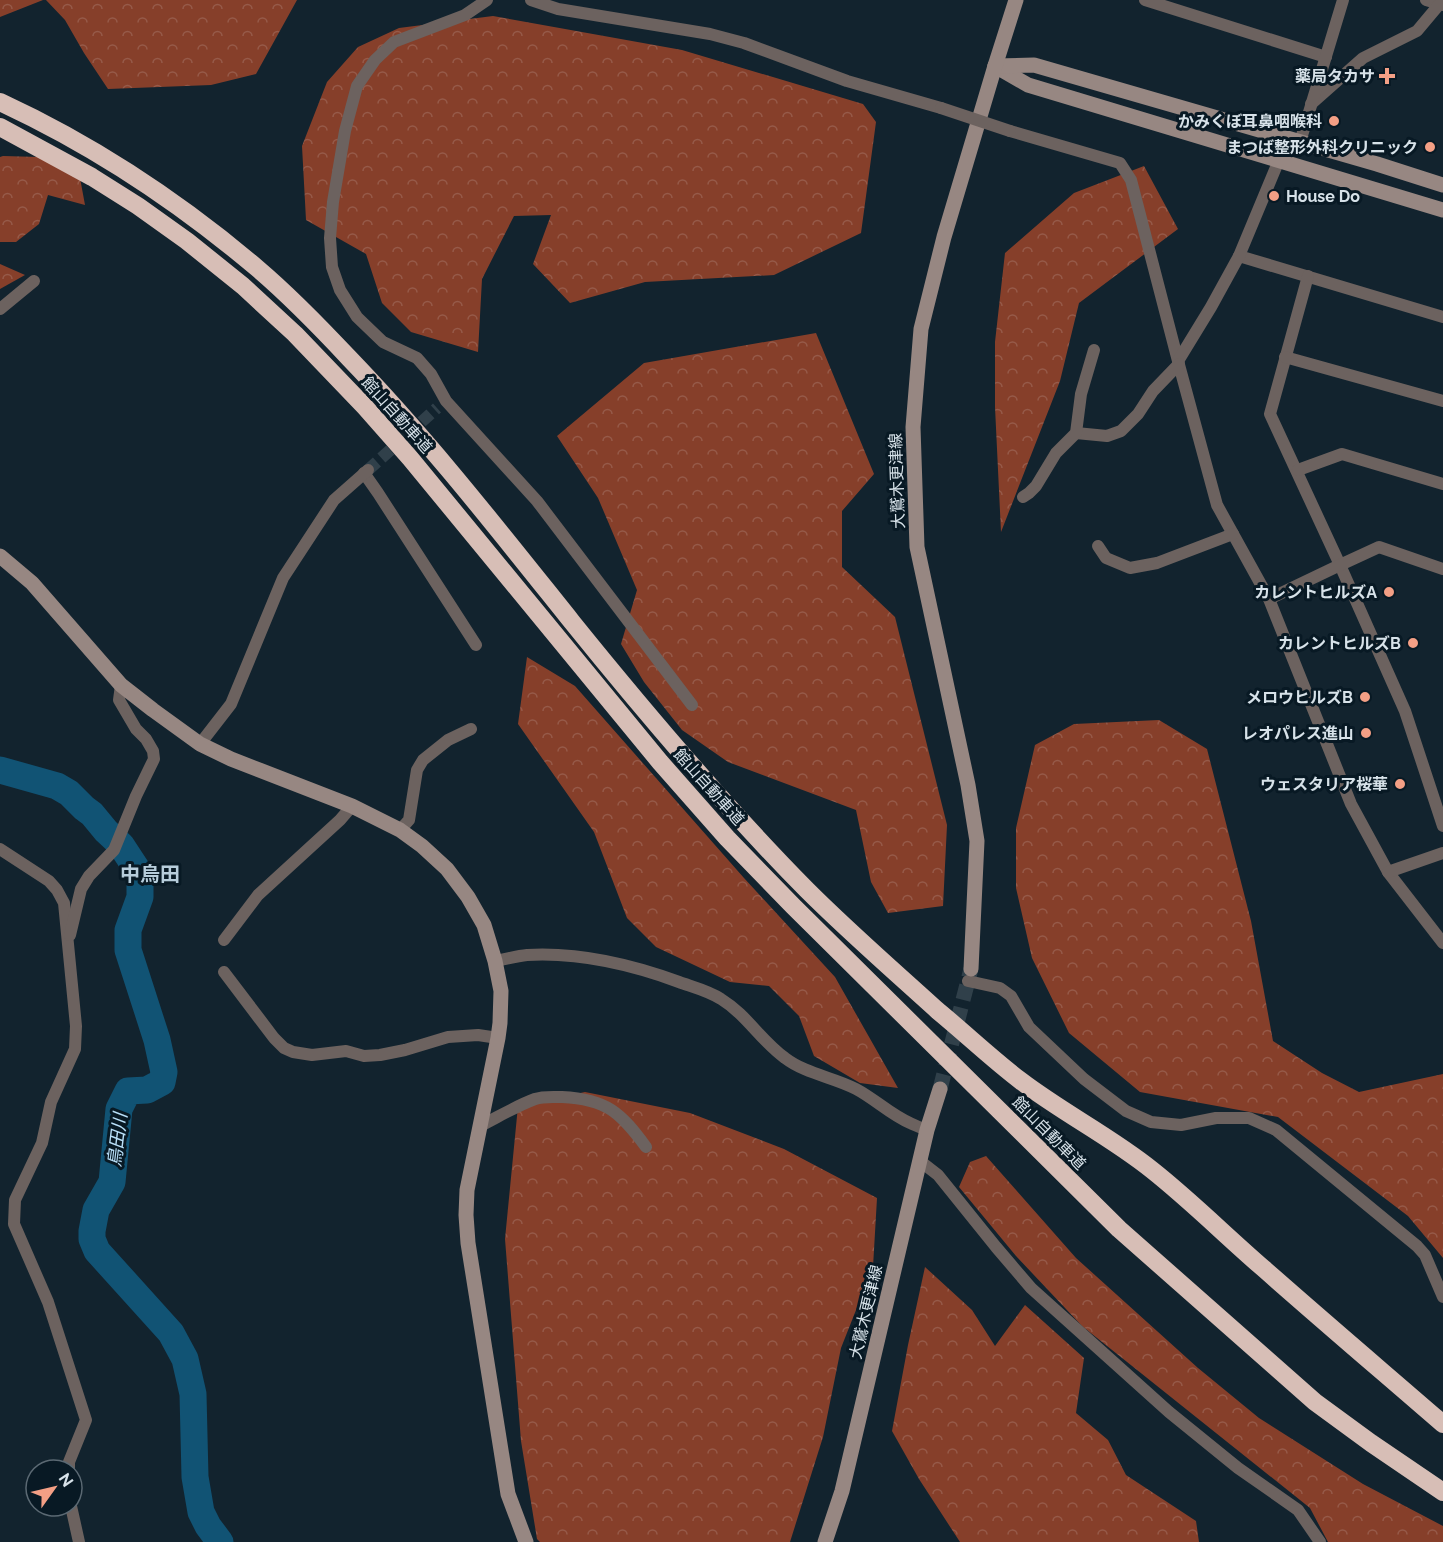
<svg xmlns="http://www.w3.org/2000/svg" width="1443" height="1542" font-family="Raleway,'Noto Sans JP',sans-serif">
<defs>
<pattern id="forest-crowns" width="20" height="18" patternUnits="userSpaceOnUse" patternTransform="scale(1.5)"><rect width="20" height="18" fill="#863f2a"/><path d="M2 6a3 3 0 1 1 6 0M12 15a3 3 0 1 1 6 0" fill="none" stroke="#965a49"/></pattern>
</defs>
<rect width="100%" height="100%" fill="#12232e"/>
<g fill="url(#forest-crowns)">
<path d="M0 0H43L0 17Z"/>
<path d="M46 0H297L256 74 211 85 108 89 84 53 65 20Z"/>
<path d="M493 16 682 50 863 104 876 122 861 233 774 275 645 282 570 303 533 264 551 215 514 216 482 279 478 352 411 332 382 303 366 254 306 220 302 146 327 82 358 47 399 28Z"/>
<path d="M3 156 39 157 80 178 85 205 48 195 39 224 16 242H0V157Z"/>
<path d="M1144 166 1178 229 1079 303 1060 381 1001 532 995 407V342L1005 253 1074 193Z"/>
<path d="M0 264 25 275 0 289Z"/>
<path d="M816 333 874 474 842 511V567L895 617 947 825 943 906 888 913 871 882 856 810 728 762 682 730 644 682 621 644 637 590 598 498 557 436 644 363Z"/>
<path d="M527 657 575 686 744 878 835 977 898 1088 860 1083 814 1056 799 1016 769 986 730 982 656 947 627 918 594 832 518 724Z"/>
<path d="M1159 720 1207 749 1251 921 1273 1041 1322 1073 1359 1092 1443 1074V1258L1408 1216 1278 1117 1140 1092 1069 1033 1032 958 1016 888V828L1035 745 1074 724Z"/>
<path d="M585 1092 690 1113 784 1149 877 1198 873 1267 841 1348 823 1437 790 1542H540L537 1539 521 1441 505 1239 518 1106Z"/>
<path d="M986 1156 1076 1258 1198 1368 1259 1418 1363 1484 1443 1526V1542H1328L1310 1508 1082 1326 1016 1256 959 1187 970 1162Z"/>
<path d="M925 1267 972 1310 995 1346 1025 1305 1084 1358 1076 1413 1108 1440 1126 1475 1196 1521 1199 1542H960L919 1479 892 1431 908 1345Z"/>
</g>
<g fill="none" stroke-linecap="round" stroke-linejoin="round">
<path stroke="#115374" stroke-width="27" d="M0 770 57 786 69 793 84 808 92 814 106 831 121 845 140 874V897L128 930V950L157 1040 164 1072 162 1082 147 1090 128 1091 119 1109 112 1182 96 1210 92 1231V1239L97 1251 171 1333 185 1359 193 1394 195 1477 201 1512 208 1526 220 1542"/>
<path stroke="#30404a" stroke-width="12" stroke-dasharray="12 6" stroke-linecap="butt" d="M368 470 437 408"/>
<path stroke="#30404a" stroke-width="15" stroke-dasharray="15 8" stroke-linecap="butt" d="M940 1089 971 969"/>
<g stroke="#6c625f" stroke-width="12">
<path d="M487 0 465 15 394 42 375 60 357 86 345 131 333 202 330 238 332 267 340 290 357 317 383 342 417 358 431 374 446 401 537 501 692 705"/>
<path d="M531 0 558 9 710 34 744 43 847 81 941 108"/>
<path d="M1145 0 1326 57"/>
<path d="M1426 0 1443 5"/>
<path d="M1311 104 1363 58 1417 31 1443 0"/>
<path d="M1010 131 1120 163 1131 180 1178 361 1217 505 1269 599 1351 804 1388 872 1443 943"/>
<path d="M1300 142 1343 0"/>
<path d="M1239 256 1443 317"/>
<path d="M1308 276 1270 414 1340 565 1405 711 1443 826"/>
<path d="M0 309 34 281"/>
<path d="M1285 357 1443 401"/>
<path d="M1178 361 1211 307 1239 256 1279 160"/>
<path d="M1076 433 1107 436 1121 431 1138 414 1153 391 1179 364"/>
<path d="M1298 470 1342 454 1443 484"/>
<path d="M364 473 378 493 476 645"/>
<path d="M1023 497 1029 493 1036 486 1056 453 1076 433 1081 394 1094 350"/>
<path d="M1098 546 1106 558 1130 568 1157 563 1233 534"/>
<path d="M1269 599 1340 565 1379 547 1443 569"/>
<path d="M200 744 231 704 283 578 334 500 368 470"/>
<path d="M400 830 409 820 417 770 423 760 448 740 471 729"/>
<path d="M0 849 49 881 57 890 64 903 76 1026 75 1049 51 1102 42 1143 15 1200 14 1224 48 1302 86 1420 69 1462V1470"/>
<path d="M1388 872 1443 853"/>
<path d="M70 935 81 889 89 876 114 850 136 796 154 759 153 751 146 739 136 729 119 700 121 685"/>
<path d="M224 940 258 895 340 820 352 806"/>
<path d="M495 961C506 959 517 956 527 955 579 952 630 964 679 982 693 987 709 991 721 999 747 1015 761 1041 785 1058 806 1074 833 1077 856 1089 875 1099 891 1115 910 1123 916 1126 922 1128 927 1130"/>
<path d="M224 972 274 1038 284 1048 293 1052 312 1055 346 1051 364 1056 380 1055 405 1050 448 1037 478 1035 498 1038"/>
<path d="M968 981 1000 988 1011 996 1029 1027 1084 1079 1126 1111 1151 1122 1181 1125 1216 1118H1249L1276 1130 1417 1246 1425 1255 1443 1297"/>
<path d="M480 1126C498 1117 516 1106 535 1099 543 1096 554 1097 562 1097 607 1099 621 1113 646 1147"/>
<path d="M920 1161 938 1175 996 1247 1031 1288 1169 1412 1238 1468 1298 1510 1320 1542"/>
<path d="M71 1506 79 1542"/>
</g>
<g stroke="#978782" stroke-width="15">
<path d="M995 66 1028 85 1443 210"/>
<path d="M995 66 1034 65 1377 164 1443 185"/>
<path d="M0 556 32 583 121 685 153 710 200 744 231 759 352 806 400 830 422 846 447 869 468 897 484 925 495 961 501 991 500 1023 498 1038 467 1190 466 1215 468 1243 508 1494 526 1542"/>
<path d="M971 969 977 841 968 785 917 547 913 427 921 329 944 237 995 66 1016 0"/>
<path d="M825 1542 842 1491 927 1130 940 1089"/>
</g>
<g stroke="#d7beb6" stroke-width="18">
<path d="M0 102C93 145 179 202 257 268 290 296 320 327 349 358 429 441 500 532 572 622 647 715 724 806 807 890 849 932 894 971 938 1011 966 1034 992 1059 1021 1081 1063 1113 1111 1137 1152 1170 1190 1200 1226 1236 1263 1268 1323 1321 1383 1372 1443 1424"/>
<path d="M0 127 92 177 138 206 187 241 243 286 295 334 365 407 410 458 660 762 727 838 793 906 1119 1229 1315 1402 1371 1443 1443 1492"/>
</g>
<path stroke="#6c625f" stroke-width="12" d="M941 108 1010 131"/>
</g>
<g fill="#f39f85" stroke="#081924" stroke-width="2">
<path d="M1384 67h6v6h6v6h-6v6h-6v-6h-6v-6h6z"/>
<circle cx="1334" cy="121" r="6"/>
<circle cx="1430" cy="147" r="6"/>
<circle cx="1274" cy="196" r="6"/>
<circle cx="1389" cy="592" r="6"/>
<circle cx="1413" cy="643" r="6"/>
<circle cx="1365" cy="697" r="6"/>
<circle cx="1366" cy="733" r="6"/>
<circle cx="1400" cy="784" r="6"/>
</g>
<g text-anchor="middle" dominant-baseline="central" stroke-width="6" stroke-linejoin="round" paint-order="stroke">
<g font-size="16" font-weight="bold" fill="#d7e2e9" stroke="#081924" text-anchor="end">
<text x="1375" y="76">薬局タカサ</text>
<text x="1322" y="121">かみくぼ耳鼻咽喉科</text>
<text x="1418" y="147">まつば整形外科クリニック</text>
<text x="1286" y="196" text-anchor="start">House Do</text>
<text x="1377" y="592">カレントヒルズA</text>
<text x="1401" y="643">カレントヒルズB</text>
<text x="1353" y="697">メロウヒルズB</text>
<text x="1354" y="733">レオパレス進山</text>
<text x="1388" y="784">ウェスタリア桜華</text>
</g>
<g font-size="16" fill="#d7e2e9" stroke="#081924">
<text transform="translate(397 415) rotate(48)">館山自動車道</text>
<text transform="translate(897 481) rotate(-92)">大鷲木更津線</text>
<text transform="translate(709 787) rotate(48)">館山自動車道</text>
<text transform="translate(1049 1133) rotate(45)">館山自動車道</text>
<text transform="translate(866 1312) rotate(-77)">大鷲木更津線</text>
</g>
<g font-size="18" font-style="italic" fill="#b9e0f9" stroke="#081924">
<text transform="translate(117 1140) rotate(-83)">鳥田川</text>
</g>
<g font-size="20" font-weight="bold" fill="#b7cddb" stroke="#081924">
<text x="150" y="874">中烏田</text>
</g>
</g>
<g transform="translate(54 1488) rotate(56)"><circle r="28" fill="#081924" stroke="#5b6973" stroke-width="1.5"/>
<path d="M0-4.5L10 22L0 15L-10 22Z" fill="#f39f85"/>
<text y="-9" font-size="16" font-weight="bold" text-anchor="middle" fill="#d7e2e9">N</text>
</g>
</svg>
